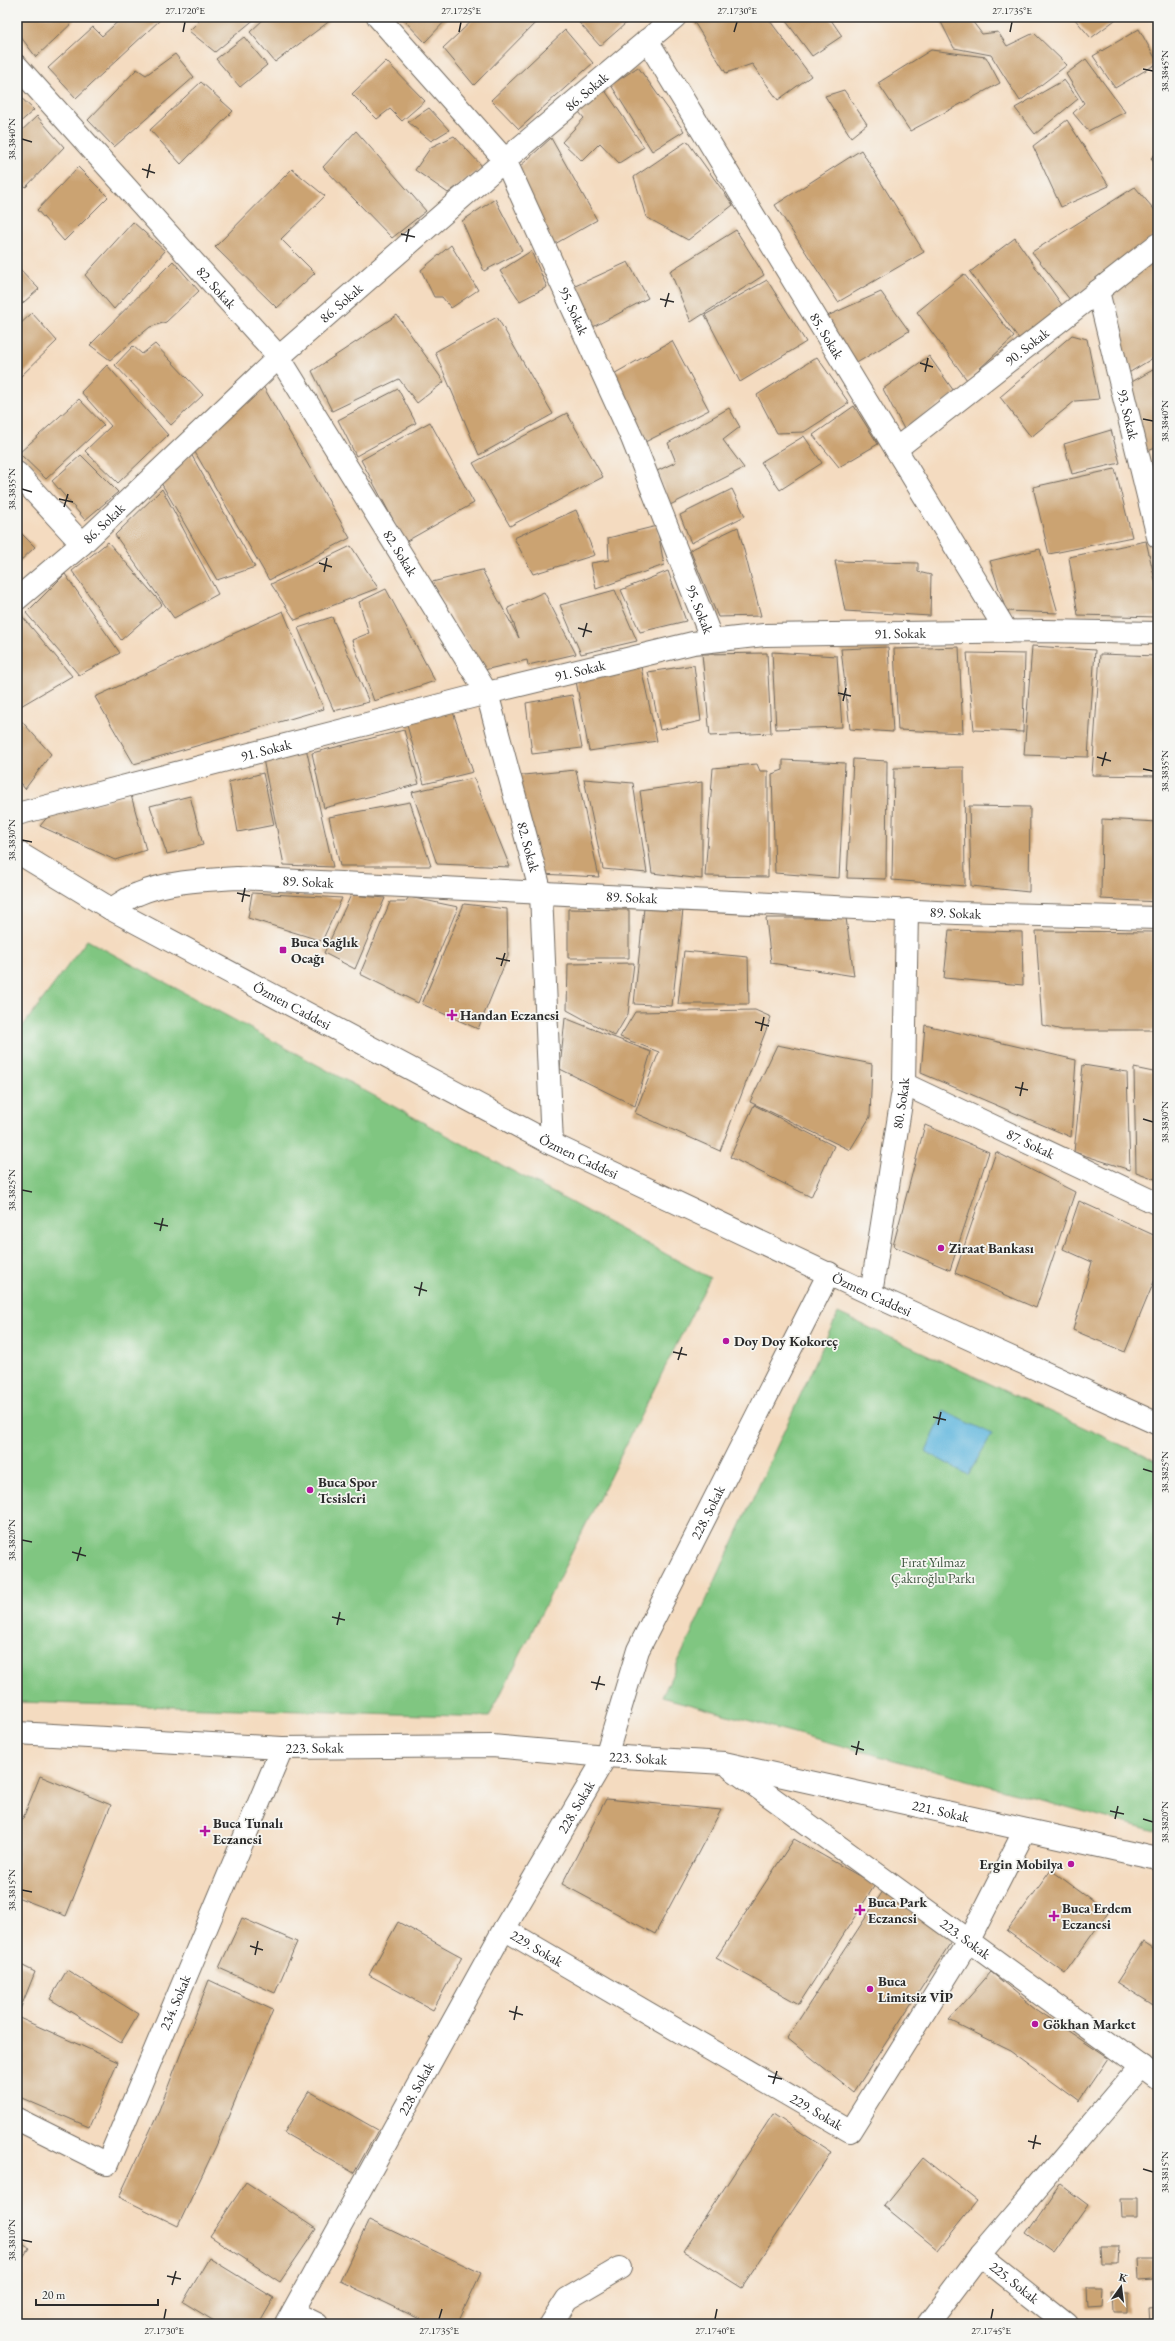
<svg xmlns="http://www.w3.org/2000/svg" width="1175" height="2341" font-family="'EB Garamond',serif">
<rect width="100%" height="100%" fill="#f6f6f2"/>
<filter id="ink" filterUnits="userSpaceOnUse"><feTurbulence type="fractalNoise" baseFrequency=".025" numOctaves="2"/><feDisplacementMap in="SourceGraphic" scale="8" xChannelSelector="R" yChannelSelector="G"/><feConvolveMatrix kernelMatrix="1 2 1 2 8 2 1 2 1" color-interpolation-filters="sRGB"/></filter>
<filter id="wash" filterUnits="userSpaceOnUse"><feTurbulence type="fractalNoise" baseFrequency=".012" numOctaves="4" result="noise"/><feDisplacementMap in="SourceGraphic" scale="16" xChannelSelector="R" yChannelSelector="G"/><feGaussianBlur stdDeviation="0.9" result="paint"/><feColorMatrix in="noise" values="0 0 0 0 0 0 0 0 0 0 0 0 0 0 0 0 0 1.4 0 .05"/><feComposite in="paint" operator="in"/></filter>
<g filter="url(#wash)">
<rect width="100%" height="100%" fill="#f4dbc0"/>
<g fill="#80c681" stroke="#567856">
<path d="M87 940 710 1278 489 1717 17 1702V1034Z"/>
<path d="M838 1313 1158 1462V1825L1155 1831 662 1697Z"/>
</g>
<path fill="#62b7de" stroke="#467184" d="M944 1411 992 1434 968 1475 926 1452Z"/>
<g id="blocks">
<g fill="#cba372">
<path d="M23 17H70L74 21 36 57 17 32V25Z"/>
<path d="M123 17H157L160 20 76 98 48 68 93 27 102 36Z"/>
<path d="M203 17H257L215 52 189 31Z"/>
<path d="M266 17H335L275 62 250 32Z"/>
<path d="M401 17H449L425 42Z"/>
<path d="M476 17H541L474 85 443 48Z"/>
<path d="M574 17H633L600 46Z"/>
<path d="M700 17H767L811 76 778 100 752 64 726 73 694 22Z"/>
<path d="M783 17H829L842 36 812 56Z"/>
<path d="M945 17H969L982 34 998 32 1007 46 1034 33 1067 65 1020 101 991 55 954 48 940 20Z"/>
<path d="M1073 17H1119L1091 38Z"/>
<path d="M1139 29 1158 63 1115 88 1093 56Z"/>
<path d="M565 30 593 63 519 129 491 100Z"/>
<path d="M244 37 267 65 240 87 216 59Z"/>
<path d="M931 50 986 57 1000 83 910 131 878 83Z"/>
<path d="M175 54 194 77 114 147 88 120 137 69 146 75Z"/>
<path d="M1086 59 1125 112 1088 131 1073 113 1084 103 1066 74Z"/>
<path d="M386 61 425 101 402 121 390 109 377 119 352 94Z"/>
<path d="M638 67 684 131 652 151 611 85Z"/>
<path d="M1064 80 1078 99 1035 134 1015 108Z"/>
<path d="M201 82 233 111 181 164 150 130Z"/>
<path d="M604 89 644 147 619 163 600 143 582 161 562 142 584 118 579 112Z"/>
<path d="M844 90 867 124 851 137 825 96Z"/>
<path d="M17 94 34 110 17 125Z"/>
<path d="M429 108 449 130 431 141 408 122Z"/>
<path d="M37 116 64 147 26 187 17 181V135Z"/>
<path d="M1067 120 1109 186 1061 207 1033 146Z"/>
<path d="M356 131 426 211 392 238 323 167Z"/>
<path d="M454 136 483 167 448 193 415 170 431 147Z"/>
<path d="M551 138 597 220 553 245 517 169Z"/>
<path d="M687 141 733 205 688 240 646 217 634 177Z"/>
<path d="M861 150 924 252 838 302 775 205Z"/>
<path d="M1158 152V166L1151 158Z"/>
<path d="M78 167 108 197 64 241 37 210Z"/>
<path d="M292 169 325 196 281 239 315 273 277 308 215 247Z"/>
<path d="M1135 187 1158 214V233L1071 301 1032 252Z"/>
<path d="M495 199 522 251 484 271 462 221Z"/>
<path d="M133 222 165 251 114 309 85 275Z"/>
<path d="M736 230 764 275 691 322 670 271Z"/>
<path d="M1015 238 1064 308 1020 340 970 272Z"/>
<path d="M451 245 478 290 451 308 442 297H434L421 270Z"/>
<path d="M531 251 547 287 520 301 500 271Z"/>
<path d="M1158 254V355L1127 374 1106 291Z"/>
<path d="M173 261 199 291 166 322 150 327 110 360 90 345Z"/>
<path d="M628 262 648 298 593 327 573 287Z"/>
<path d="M17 266 39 289 17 308Z"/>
<path d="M964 274 1014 337 967 380 917 312Z"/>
<path d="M767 280 806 342 740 382 705 315Z"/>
<path d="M881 292 909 331 855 364 825 317Z"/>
<path d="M32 313 57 341 17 380V327Z"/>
<path d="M397 315 444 382 417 403 399 379 332 411 312 371Z"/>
<path d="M497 317 553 414 479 455 435 352Z"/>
<path d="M1072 335 1087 339 1099 399 1075 401 1031 437 1000 397Z"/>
<path d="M672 341 709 410 643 443 610 376Z"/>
<path d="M155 344 203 395 171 425 115 365 133 346 142 354Z"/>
<path d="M929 356 956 394 904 429 883 389Z"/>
<path d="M817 357 849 403 804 432 777 433 757 395Z"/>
<path d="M107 365 168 435 118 483 85 451 111 426 81 392Z"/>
<path d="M1158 367V447L1145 452 1130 383Z"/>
<path d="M263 386 350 538 269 580 192 447Z"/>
<path d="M398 389 416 423 356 456 338 420Z"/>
<path d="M79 399 104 425 46 479 19 453Z"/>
<path d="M854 406 878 444 839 467 813 435Z"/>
<path d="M729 408 740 427 723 440 744 468 670 505 657 471 676 462 668 443Z"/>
<path d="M567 413 603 477 510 526 473 463Z"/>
<path d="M430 422 474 503 405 542 361 460Z"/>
<path d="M1111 430 1120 463 1072 474 1064 444Z"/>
<path d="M804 436 822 463 780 490 761 462Z"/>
<path d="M191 454 255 567 217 580 160 481Z"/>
<path d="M81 455 118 492 85 520 52 481Z"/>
<path d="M1115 469 1132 537 1049 554 1033 487Z"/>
<path d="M162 489 218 594 174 618 115 535Z"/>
<path d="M732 489 745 516 691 543 680 515Z"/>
<path d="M576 510 595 555 533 574 514 538Z"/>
<path d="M657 526 664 565 596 589 591 563 609 560 608 538Z"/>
<path d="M738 527 761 616 718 617 690 550Z"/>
<path d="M17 529 35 547 17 564Z"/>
<path d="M1146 541 1158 593V617L1078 615 1069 557Z"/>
<path d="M108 542 162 604 121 640 72 571Z"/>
<path d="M351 546 378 588 295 620 271 584Z"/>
<path d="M1040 549 1058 613 1006 611 990 561Z"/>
<path d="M835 561 918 563V572L931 575 930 616 845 611Z"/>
<path d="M482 570 519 638 508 608 544 592 576 654 528 665 527 660 484 670 432 582Z"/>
<path d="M668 571 686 621 640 632 621 590Z"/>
<path d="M65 574 120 653 79 675 26 613Z"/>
<path d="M386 589 435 681 374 701 352 640 369 633 359 602Z"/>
<path d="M615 590 637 641 581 654 560 605Z"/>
<path d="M283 611 324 709 134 764 95 697Z"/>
<path d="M22 616 72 676 19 707 17 621Z"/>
<path d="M332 617 369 702 334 711 298 628Z"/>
<path d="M1032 646 1095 650 1088 757 1024 755Z"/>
<path d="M888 647 893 732 850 729 841 649Z"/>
<path d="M959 647 963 733 898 730 894 649Z"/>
<path d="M772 652 837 656 842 727 776 729Z"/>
<path d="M767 653 771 733 710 736 702 654Z"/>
<path d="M967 653 1025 654 1023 732 974 730Z"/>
<path d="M1100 654 1158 656V776L1092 775Z"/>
<path d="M694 665 701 721 660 730 648 672Z"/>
<path d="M641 667 657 741 589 751 576 681Z"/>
<path d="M572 695 582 748 532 754 526 703Z"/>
<path d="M452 709 473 772 424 784 406 722Z"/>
<path d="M17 716 51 754 25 789 17 779Z"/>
<path d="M404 730 419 784 324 808 312 753Z"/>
<path d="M306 748 333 867 284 865 263 759Z"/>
<path d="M853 759 887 761 886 879 847 878Z"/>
<path d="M783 760 845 763 839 878 775 873 772 774 783 770Z"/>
<path d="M757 764 760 771H768V877L705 876 713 768Z"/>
<path d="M964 767 965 886 892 880 894 768Z"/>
<path d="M576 770 599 877 541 874 513 776Z"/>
<path d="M263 773 274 825 238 832 229 782Z"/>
<path d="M474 778 510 867 437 864 412 792Z"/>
<path d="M584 779 633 783 647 873 603 869Z"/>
<path d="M702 782V879L652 873 640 791Z"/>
<path d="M131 795 146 850 115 860 40 826 49 815Z"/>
<path d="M190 796 203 845 167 854 150 806Z"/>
<path d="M410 802 431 866H340L329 817Z"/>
<path d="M969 806 1030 807 1029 892 971 886Z"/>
<path d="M1102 819 1158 822V902L1101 899Z"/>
<path d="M252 893 342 898 322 941 248 918Z"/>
<path d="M351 895 385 898 355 969 324 953Z"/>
<path d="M409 897 458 907 418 1003 360 974 390 902H405Z"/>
<path d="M464 904 507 909 508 956 478 1029 422 1004Z"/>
<path d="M644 908 683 910 672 1006 634 1004Z"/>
<path d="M568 909 629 910V958H568Z"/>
<path d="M766 918H846L854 976 771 963Z"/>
<path d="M949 930 1022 932 1023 985 944 978Z"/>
<path d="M1036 931 1158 932V1030H1062L1042 1025Z"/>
<path d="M684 951 748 957 749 1004H678Z"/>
<path d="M634 963 628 1014 615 1036 567 1010 568 964Z"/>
<path d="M755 1010 771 1017 720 1151 635 1113 659 1052 620 1037 635 1012Z"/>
<path d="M565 1018 651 1052 635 1106 560 1069Z"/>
<path d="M925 1025 1076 1060 1071 1137 921 1073Z"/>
<path d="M777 1045 872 1064 870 1117 850 1150 750 1102Z"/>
<path d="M1083 1065 1127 1072 1130 1170 1074 1152Z"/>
<path d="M1134 1068 1158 1073V1180L1136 1172Z"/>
<path d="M754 1105 834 1146 811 1197 730 1157Z"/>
<path d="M925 1125 989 1152 950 1270 893 1246Z"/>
<path d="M996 1152 1075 1192 1036 1308 955 1273Z"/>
<path d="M1079 1201 1158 1237V1272L1125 1352 1073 1330 1092 1262 1063 1249Z"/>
<path d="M40 1776 111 1805 66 1916 17 1897V1833Z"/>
<path d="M606 1799 721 1810 655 1934 562 1884Z"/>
<path d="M794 1839 875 1885 799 2004 716 1958Z"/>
<path d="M1051 1870 1108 1912 1065 1973 1007 1931Z"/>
<path d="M883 1891 953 1939 854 2092 787 2038Z"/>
<path d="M242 1918 297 1942 275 1993 219 1968Z"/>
<path d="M398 1922 462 1957 433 2010 369 1975Z"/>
<path d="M1143 1942 1158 1952V2008L1117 1982Z"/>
<path d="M17 1963 35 1972 17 2017 118 2062 89 2127 17 2096Z"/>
<path d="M67 1970 138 2014 121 2043 50 1999Z"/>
<path d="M991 1972 1036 2009 1108 2058 1079 2101 1010 2050 949 2020Z"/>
<path d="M209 1980 273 2010 216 2146 178 2226 119 2197 156 2118Z"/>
<path d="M309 2091 378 2130 354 2173 284 2133Z"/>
<path d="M773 2114 831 2152 742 2288 683 2251Z"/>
<path d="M923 2158 977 2201 938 2250 884 2206Z"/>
<path d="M246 2182 316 2229 280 2282 210 2236Z"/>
<path d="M1060 2184 1088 2205 1054 2253 1026 2233Z"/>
<path d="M1120 2199H1137V2218H1121Z"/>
<path d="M369 2220 481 2273 457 2324H430L340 2281Z"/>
<path d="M17 2241 29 2248 17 2267Z"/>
<path d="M1101 2246H1118L1117 2265H1102Z"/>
<path d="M209 2258 274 2298 259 2324H219L183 2302Z"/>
<path d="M1136 2260H1153L1152 2279 1137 2280Z"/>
<path d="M1086 2289H1103L1102 2308 1087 2309Z"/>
<path d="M1112 2292H1128V2312H1113Z"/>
<path d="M1158 2306V2324H1151L1150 2307Z"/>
</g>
</g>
</g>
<g filter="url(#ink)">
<use href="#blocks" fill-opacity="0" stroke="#71695f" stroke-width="1"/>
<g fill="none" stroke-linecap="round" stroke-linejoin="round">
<defs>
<g id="minor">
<path id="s1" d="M378 17 505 160 632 438 712 640"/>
<path id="s2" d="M647 40 1007 632"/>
<path id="s3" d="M17 66 279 357 487 693 541 893 552 1144"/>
<path id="s4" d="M1098 291 1158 537"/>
<path id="s5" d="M896 449 1158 244"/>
<path d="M17 473 82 544"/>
<path id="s6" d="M17 599 82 544 279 357 505 160 675 17"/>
<path id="s7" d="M17 814 487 693 693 643 764 635 1042 631 1158 633"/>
<path id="s8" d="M111 909C120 904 129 897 138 894 169 881 204 880 237 878L957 913 1158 918"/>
<path id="s9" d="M904 1084 1158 1204"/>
<path id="s10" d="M871 1294 904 1084 907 910"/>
<path id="s11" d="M17 1733 282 1748 492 1746 606 1756 724 1763 1158 1859"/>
<path id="s12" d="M731 1768 1158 2079"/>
<path id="s13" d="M504 1929 850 2131 968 1942 1025 1830"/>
<path id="s14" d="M17 2119 107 2164 282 1748"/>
<path id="s15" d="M980 2255 1067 2324"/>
<path d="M293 2312 317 2324"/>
<path id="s16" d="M286 2324 504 1929 606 1756 638 1650 829 1273"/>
<path d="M551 2324 567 2299 620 2268"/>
<path d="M928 2324 980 2255 1141 2066"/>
</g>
<g id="major">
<path id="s17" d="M17 852 111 909 552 1144 871 1294 1158 1424"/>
</g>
</defs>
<use href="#minor" stroke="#71695f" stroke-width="24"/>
<use href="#major" stroke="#71695f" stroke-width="24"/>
<use href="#minor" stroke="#fff" stroke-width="22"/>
<use href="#major" stroke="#fff" stroke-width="22"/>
</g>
</g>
<path fill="none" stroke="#2b2b2b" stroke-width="1.5" d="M183 32 185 22M459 32 461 22M734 32 737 22M1010 32 1012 22M1143 69 1153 71M22 139 32 142M142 169 155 173M147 178 150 164M401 234 415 237M406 242 409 229M660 299 674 302M665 307 669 293M920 363 933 367M925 372 928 358M1143 419 1153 421M22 489 32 492M59 499 73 502M64 507 68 494M319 563 332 567M324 572 327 558M578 628 592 632M583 637 587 623M838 693 851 696M843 701 846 688M1097 757 1111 761M1102 766 1106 752M1143 769 1153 771M22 840 32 842M237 893 250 896M242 902 245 888M496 958 510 961M501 966 505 953M755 1022 769 1026M761 1031 764 1017M1015 1087 1028 1090M1020 1096 1023 1082M1143 1119 1153 1122M22 1190 32 1192M154 1223 168 1226M160 1231 163 1218M414 1287 427 1291M419 1296 422 1282M673 1352 687 1355M678 1360 682 1347M933 1417 946 1420M938 1425 941 1412M1143 1469 1153 1472M22 1540 32 1542M72 1552 86 1556M77 1561 81 1547M332 1617 345 1620M337 1625 340 1612M591 1682 605 1685M596 1690 600 1676M851 1746 864 1750M856 1755 859 1741M1110 1811 1124 1814M1115 1819 1118 1806M1143 1819 1153 1822M22 1890 32 1892M250 1946 263 1950M255 1955 258 1941M509 2011 523 2015M514 2020 517 2006M768 2076 782 2079M773 2084 777 2071M1028 2141 1041 2144M1033 2149 1036 2135M1143 2169 1153 2172M22 2240 32 2242M167 2276 181 2279M172 2285 176 2271M164 2319 166 2309M439 2319 442 2309M715 2319 717 2309M991 2319 993 2309"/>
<g fill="#b5179e" stroke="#f6f6f2" stroke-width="1.5">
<rect x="279" y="946" width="8" height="8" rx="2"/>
<path d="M450 1009h4v4h4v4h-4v4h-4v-4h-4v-4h4z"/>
<circle cx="941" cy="1248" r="4"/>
<circle cx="726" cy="1341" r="4"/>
<circle cx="310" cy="1490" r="4"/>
<path d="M203 1825h4v4h4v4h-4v4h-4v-4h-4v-4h4z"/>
<circle cx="1071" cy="1864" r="4"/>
<path d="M858 1904h4v4h4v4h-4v4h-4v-4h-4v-4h4z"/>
<path d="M1052 1910h4v4h4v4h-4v4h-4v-4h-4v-4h4z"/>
<circle cx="870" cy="1989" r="4"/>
<circle cx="1035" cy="2024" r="4"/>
</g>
<g text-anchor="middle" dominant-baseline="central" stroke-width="3.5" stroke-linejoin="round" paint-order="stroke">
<g font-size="14" fill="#2b2b2b" stroke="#f6f6f2">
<text stroke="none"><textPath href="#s6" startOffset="763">86. Sokak</textPath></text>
<text stroke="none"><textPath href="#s3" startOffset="298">82. Sokak</textPath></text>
<text stroke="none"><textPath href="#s6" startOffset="439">86. Sokak</textPath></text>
<text stroke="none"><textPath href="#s1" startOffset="357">95. Sokak</textPath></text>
<text stroke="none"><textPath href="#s2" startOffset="346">85. Sokak</textPath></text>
<text stroke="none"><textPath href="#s5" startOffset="166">90. Sokak</textPath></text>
<text stroke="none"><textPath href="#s4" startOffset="127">93. Sokak</textPath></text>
<text stroke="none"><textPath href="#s6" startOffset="115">86. Sokak</textPath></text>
<text stroke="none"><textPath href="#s3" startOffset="622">82. Sokak</textPath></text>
<text stroke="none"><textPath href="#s1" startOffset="681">95. Sokak</textPath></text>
<text stroke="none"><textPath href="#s7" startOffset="905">91. Sokak</textPath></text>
<text stroke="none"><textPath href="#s7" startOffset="581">91. Sokak</textPath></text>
<text stroke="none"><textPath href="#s7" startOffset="257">91. Sokak</textPath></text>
<text stroke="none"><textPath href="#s3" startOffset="946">82. Sokak</textPath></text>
<text stroke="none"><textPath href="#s8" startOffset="203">89. Sokak</textPath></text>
<text stroke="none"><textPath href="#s8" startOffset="527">89. Sokak</textPath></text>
<text stroke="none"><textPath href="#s8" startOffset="851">89. Sokak</textPath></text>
<text stroke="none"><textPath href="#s17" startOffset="315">Özmen Caddesi</textPath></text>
<text stroke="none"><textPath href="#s10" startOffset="193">80. Sokak</textPath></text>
<text stroke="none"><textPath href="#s9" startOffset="140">87. Sokak</textPath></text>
<text stroke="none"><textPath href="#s17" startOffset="639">Özmen Caddesi</textPath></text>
<text stroke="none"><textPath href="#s17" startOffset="963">Özmen Caddesi</textPath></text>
<text stroke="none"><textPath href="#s16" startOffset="917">228. Sokak</textPath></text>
<text stroke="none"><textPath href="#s11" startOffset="298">223. Sokak</textPath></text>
<text stroke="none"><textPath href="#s11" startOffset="622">223. Sokak</textPath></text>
<text stroke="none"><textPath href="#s16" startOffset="593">228. Sokak</textPath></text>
<text stroke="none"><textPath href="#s11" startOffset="930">221. Sokak</textPath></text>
<text stroke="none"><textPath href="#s12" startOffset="290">223. Sokak</textPath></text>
<text stroke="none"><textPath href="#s13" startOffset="38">229. Sokak</textPath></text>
<text stroke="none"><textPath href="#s14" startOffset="276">234. Sokak</textPath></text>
<text stroke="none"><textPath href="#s16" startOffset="269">228. Sokak</textPath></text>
<text stroke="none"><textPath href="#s13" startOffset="362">229. Sokak</textPath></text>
<text stroke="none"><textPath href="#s15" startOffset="44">225. Sokak</textPath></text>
</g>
<g font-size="14" font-weight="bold" fill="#2b2b2b" stroke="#f6f6f2" text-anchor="start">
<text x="291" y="942">Buca Sağlık<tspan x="291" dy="16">Ocağı</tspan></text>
<text x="460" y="1015">Handan Eczanesi</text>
<text x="949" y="1248">Ziraat Bankası</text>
<text x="734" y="1341">Doy Doy Kokoreç</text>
<text x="318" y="1482">Buca Spor<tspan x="318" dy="16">Tesisleri</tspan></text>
<text x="213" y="1823">Buca Tunalı<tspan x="213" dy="16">Eczanesi</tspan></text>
<text x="1063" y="1864" text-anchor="end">Ergin Mobilya</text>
<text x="868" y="1902">Buca Park<tspan x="868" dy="16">Eczanesi</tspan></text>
<text x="1062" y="1908">Buca Erdem<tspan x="1062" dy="16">Eczanesi</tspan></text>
<text x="878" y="1981">Buca<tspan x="878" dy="16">Limitsiz VİP</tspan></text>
<text x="1043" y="2024">Gökhan Market</text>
</g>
<g font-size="14" fill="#445a45" stroke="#f6f6f2">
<text x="933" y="1562">Fırat Yılmaz<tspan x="933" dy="16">Çakıroğlu Parkı</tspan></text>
</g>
</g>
<rect width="1175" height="2341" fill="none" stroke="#f6f6f2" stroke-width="44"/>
<g transform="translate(1121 2287) rotate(14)" stroke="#f6f6f2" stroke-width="3" paint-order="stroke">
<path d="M0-3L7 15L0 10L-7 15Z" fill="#2b2b2b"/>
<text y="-6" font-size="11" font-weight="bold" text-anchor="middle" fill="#2b2b2b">K</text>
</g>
<path d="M36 2299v6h122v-6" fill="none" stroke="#2b2b2b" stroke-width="2"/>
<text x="42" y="2299" font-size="12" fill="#2b2b2b" stroke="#f6f6f2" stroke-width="3" paint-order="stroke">20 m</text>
<rect x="22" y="22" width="1131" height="2297" fill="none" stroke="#2b2b2b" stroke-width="1.5"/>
<g font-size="10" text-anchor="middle" fill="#2b2b2b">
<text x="185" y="14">27.1720°E</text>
<text x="461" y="14">27.1725°E</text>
<text x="737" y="14">27.1730°E</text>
<text x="1012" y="14">27.1735°E</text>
<text transform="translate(1164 71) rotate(-90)" y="4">38.3845°N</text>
<text transform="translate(11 139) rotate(-90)" y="4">38.3840°N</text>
<text transform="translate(1164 421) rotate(-90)" y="4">38.3840°N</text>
<text transform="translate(11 489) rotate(-90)" y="4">38.3835°N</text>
<text transform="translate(1164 771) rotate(-90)" y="4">38.3835°N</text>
<text transform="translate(11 840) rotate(-90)" y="4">38.3830°N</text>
<text transform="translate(1164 1122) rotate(-90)" y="4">38.3830°N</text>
<text transform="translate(11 1190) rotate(-90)" y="4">38.3825°N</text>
<text transform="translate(1164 1472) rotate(-90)" y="4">38.3825°N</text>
<text transform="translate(11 1540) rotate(-90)" y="4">38.3820°N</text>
<text transform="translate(1164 1822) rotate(-90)" y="4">38.3820°N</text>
<text transform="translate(11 1890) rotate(-90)" y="4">38.3815°N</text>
<text transform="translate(1164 2172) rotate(-90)" y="4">38.3815°N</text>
<text transform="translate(11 2240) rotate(-90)" y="4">38.3810°N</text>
<text x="164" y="2334">27.1730°E</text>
<text x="439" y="2334">27.1735°E</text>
<text x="715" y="2334">27.1740°E</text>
<text x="991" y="2334">27.1745°E</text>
</g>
</svg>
